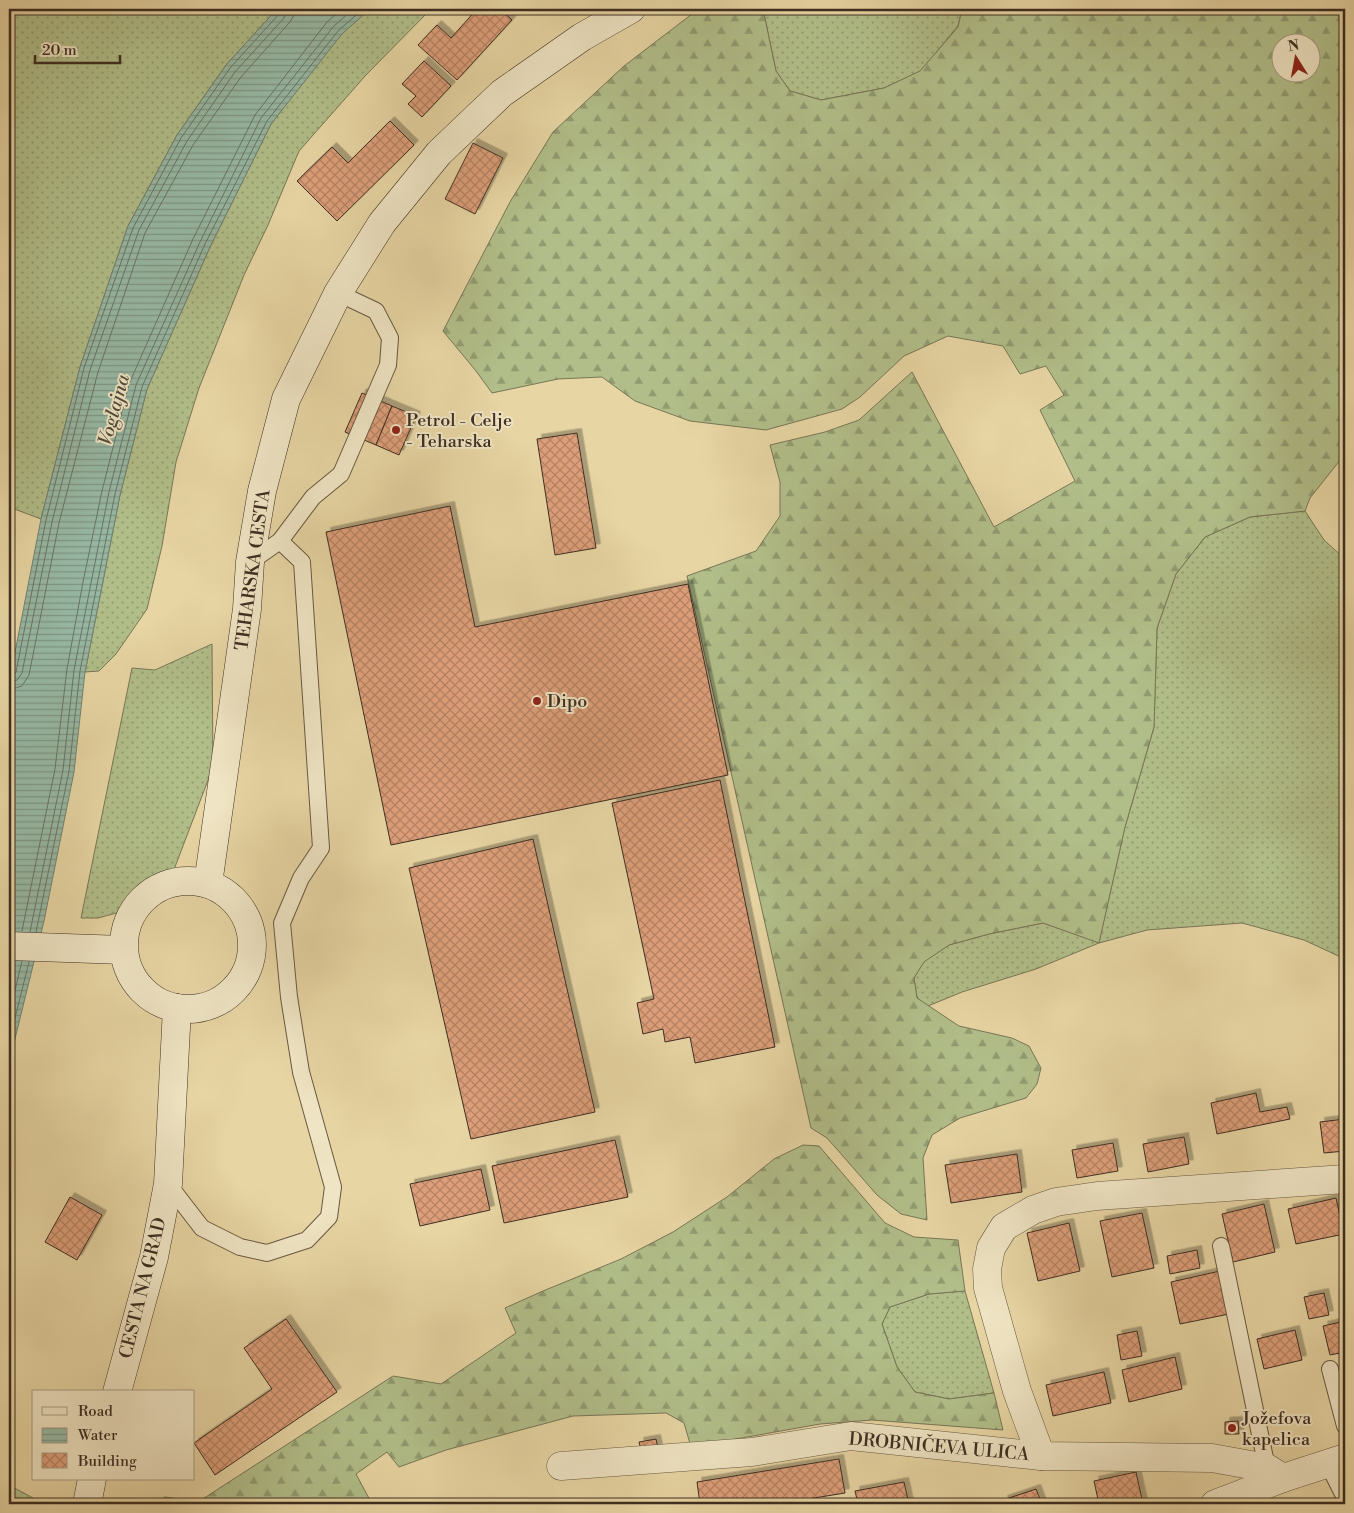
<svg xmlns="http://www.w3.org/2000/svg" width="1354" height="1513" font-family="'Libre Bodoni',serif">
<defs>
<pattern id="grass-dots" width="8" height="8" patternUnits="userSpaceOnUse" patternTransform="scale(1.25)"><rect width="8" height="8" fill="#b1be89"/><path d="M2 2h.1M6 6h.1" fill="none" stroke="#919b70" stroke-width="1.8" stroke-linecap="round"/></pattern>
<pattern id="forest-firs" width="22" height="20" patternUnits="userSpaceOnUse" patternTransform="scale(1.25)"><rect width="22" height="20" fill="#b1be89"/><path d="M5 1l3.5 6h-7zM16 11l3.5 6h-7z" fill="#919b70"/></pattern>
<pattern id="water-rules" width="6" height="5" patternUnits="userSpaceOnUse" patternTransform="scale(1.25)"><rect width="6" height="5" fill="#97b9a5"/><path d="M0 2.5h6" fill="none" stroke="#7d9786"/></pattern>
<pattern id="building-cross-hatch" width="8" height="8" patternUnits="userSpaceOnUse" patternTransform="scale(1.25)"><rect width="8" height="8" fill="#dd9f79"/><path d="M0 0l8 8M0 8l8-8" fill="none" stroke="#b58263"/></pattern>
<filter id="shadow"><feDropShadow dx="4.5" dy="-4.5" stdDeviation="0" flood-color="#0004"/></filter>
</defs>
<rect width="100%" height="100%" fill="#e7d5a3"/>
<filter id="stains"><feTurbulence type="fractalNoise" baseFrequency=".004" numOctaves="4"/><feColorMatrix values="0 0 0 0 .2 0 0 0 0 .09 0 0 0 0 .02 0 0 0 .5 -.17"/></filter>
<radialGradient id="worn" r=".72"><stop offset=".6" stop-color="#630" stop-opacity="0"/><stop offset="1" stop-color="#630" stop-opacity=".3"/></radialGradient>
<g fill="url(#grass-dots)" stroke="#787656">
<path d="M9 9H277L226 65 177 135 128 226 80 367 41 519 9 507Z"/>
<path d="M370 9H431L366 75 299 151 268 225 244 275 199 388 176 462 162 546 147 609 116 654 99 671 85 672 120 495 147 389 210 247 271 124 341 34Z"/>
<path d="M763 9H962L958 26 921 71 884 88 821 100 790 91 776 71Z"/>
<path d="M1305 511 1324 540 1345 559V959L1304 940 1242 923 1147 930 1099 943 1036 969 962 992 928 1006 917 998 914 978 924 961 949 945 989 934 1043 923 1099 942 1125 827 1154 727 1157 628 1176 574 1205 537 1250 517Z"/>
<path d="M212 644 213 767 167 888 135 908 98 918H81L132 668 155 670Z"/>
<path d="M965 1291 994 1393 949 1399 915 1392 897 1367 882 1324 890 1307 929 1294Z"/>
<path d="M9 1485 44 1504H9Z"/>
</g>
<g fill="url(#forest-firs)" stroke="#787656" fill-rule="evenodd">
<path d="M694 9H763L776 71 790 91 821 100 884 88 920 71 958 27 962 9H1345V454L1310 498 1305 511 1250 517 1205 537 1176 574 1157 628 1154 727 1125 827 1099 943 1043 923 989 934 949 945 924 962 914 978 917 998 959 1026 1012 1038 1029 1046 1041 1068 1037 1084 1026 1098 960 1118 932 1135 923 1158 927 1220 901 1214 877 1195 827 1138 811 1128 687 576 756 551 780 516V482L770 445 825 432 859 420 912 372 994 527 1075 481 1040 410 1064 395 1046 366 1020 374 1003 346 948 336 904 356 860 397 842 409 766 430 690 421 635 401 602 377 558 379 492 393 476 371 443 331 510 202 553 132 624 66 692 14ZM1282 42H1312V72H1282Z"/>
<path d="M803 1145 819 1146 885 1223 914 1237 958 1240 965 1291 929 1294 890 1307 882 1324 897 1367 915 1392 949 1399 994 1393 1003 1430 872 1420 820 1424 691 1447 684 1423 666 1413 573 1416 446 1450 399 1467 387 1452 356 1474 372 1504H152L165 1497 198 1502 393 1376 441 1384 516 1333 505 1308 543 1291 621 1259 673 1232 727 1197 774 1159Z"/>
</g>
<path fill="url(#water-rules)" stroke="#738171" d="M277 9H370L342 34 271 124 210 247 147 389 120 495 102 586 85 672 74 772 44 921 9 1063V683L41 519 80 367 128 226 177 135 226 65Z"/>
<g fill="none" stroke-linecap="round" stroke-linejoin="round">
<g stroke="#6a7464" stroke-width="1">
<path d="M9 677 13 676 16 672 46 520 84 368 133 228 181 138 230 68 279 14 280 9"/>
<path d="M9 683 17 680 22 673 52 522 90 370 139 230 187 141 235 72 284 18 287 9"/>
<path d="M9 690 22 686 29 675 59 523 98 372 145 233 193 145 241 77 290 22 294 15V9"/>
<path d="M22 931 55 769 67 669 83 582 102 491 129 384 193 239 255 115 327 22 342 9"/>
<path d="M30 932 63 770 74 670 91 583 109 492 136 385 200 242 261 118 333 27 353 9"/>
<path d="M36 932 69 771 80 671 97 585 115 494 142 387 205 244 267 121 338 31 363 9"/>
<path d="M9 1016 22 961"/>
<path d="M9 1042 29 962"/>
</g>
</g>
<g fill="url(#building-cross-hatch)" stroke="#3e2e22" filter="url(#shadow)">
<path d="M477 9H500L512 20 457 80 418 45 437 25 451 38Z"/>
<path d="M424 61 451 86 422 117 408 104 416 96 402 84Z"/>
<path d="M390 121 414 145 337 221 297 181 332 147 348 163Z"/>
<path d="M473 143 503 158 475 214 445 199Z"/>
<path d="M362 393 392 406 376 445 345 432Z"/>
<path d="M392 406 416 416 399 455 376 445Z"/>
<path d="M577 433 596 548 555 555 537 439Z"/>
<path d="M450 506 475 627 688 584 728 775 391 845 326 532Z"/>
<path d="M720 780 775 1047 695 1063 690 1037 665 1042 663 1029 643 1034 637 1003 654 999 612 803Z"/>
<path d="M533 839 595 1112 471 1139 409 868Z"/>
<path d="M1256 1093 1260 1112 1287 1107 1290 1119 1217 1134 1211 1103Z"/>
<path d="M1345 1119V1151L1324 1153 1320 1122Z"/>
<path d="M1184 1137 1189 1164 1148 1172 1143 1144Z"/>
<path d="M615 1140 628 1197 504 1223 492 1166Z"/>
<path d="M1113 1143 1118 1171 1077 1178 1072 1150Z"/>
<path d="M1017 1154 1022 1192 951 1203 945 1165Z"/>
<path d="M481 1169 490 1210 420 1226 410 1184Z"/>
<path d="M70 1197 102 1215 77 1260 45 1242Z"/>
<path d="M1336 1198 1344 1234 1296 1244 1288 1209Z"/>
<path d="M1264 1204 1275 1252 1233 1262 1222 1214Z"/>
<path d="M1142 1213 1154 1268 1112 1277 1100 1221Z"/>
<path d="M1069 1223 1080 1271 1038 1281 1027 1233Z"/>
<path d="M1197 1250 1200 1268 1170 1274 1167 1256Z"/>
<path d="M1220 1271 1229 1314 1180 1324 1171 1282Z"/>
<path d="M1324 1293 1329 1315 1309 1319 1304 1297Z"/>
<path d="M286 1319 337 1392 215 1475 194 1443 272 1389 244 1348Z"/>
<path d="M1345 1321V1352L1330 1355 1323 1326Z"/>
<path d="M1295 1330 1302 1360 1264 1369 1257 1339Z"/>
<path d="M1137 1331 1142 1356 1121 1360 1117 1335Z"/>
<path d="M1175 1357 1182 1389 1129 1402 1122 1370Z"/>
<path d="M1104 1372 1111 1403 1053 1416 1046 1385Z"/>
<path d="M1238 1421 1239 1434H1225V1422Z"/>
<path d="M656 1439 659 1453 643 1457 639 1442Z"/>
<path d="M839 1459 845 1493 777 1504H700L697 1482Z"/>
<path d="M1136 1472 1143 1504H1099L1094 1481Z"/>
<path d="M904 1482 909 1504H858L855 1491Z"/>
<path d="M1036 1489 1042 1504H1004L1003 1500Z"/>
</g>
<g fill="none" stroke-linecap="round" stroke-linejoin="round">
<defs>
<g id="lane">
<path d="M250 562 280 541 313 497 341 474 388 365 390 338 376 311 338 293"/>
<path d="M168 1184 202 1228 240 1247 267 1253 307 1240 329 1217 333 1187 301 1072 289 997 282 923 301 878 321 848 302 562 280 541"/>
<path d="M1221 1246 1267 1468"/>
<path d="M1330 1369 1345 1426"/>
<path d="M1328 1464 1345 1498"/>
</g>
<g id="street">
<path d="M1041 1456 1017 1391 988 1288 987 1269 991 1248 1004 1227 1033 1210 1056 1202 1097 1196 1345 1179"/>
<path d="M561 1466 752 1452 851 1436 1041 1456 1212 1458 1267 1468 1283 1478"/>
<path d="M1215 1504 1283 1478 1345 1458"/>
</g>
<g id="secondary">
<circle cx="188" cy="945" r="64"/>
<path d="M208 884 247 609 250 562 262 491 286 399 338 293 382 223 439 153 502 93 582 37 631 9"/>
<path d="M9 946 123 950"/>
<path d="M117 1392 154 1257 168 1184 177 1008"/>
<path d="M87 1504 92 1479"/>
</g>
</defs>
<use href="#lane" stroke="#685842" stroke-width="18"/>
<use href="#street" stroke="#685842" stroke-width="29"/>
<use href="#secondary" stroke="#3e2e22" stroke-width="29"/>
<g stroke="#3e2e22" stroke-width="3" stroke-dasharray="4 2.5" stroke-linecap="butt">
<path d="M119 922C122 917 124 910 128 904 140 887 162 877 182 874"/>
<path d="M120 977 129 991 149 1006"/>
</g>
<use href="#lane" stroke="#efe4c3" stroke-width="16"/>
<use href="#street" stroke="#efe4c3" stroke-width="28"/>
<use href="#secondary" stroke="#efe4c3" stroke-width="28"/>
</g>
<g fill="#8f2418" stroke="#efe4c3" stroke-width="2">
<circle cx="396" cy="430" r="5"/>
<circle cx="537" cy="701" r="5"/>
<circle cx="1232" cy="1428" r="5"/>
</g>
<g text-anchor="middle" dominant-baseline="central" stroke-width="4" stroke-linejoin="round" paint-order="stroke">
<g font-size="18" fill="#3e2e22" stroke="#efe4c3" text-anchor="start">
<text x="406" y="420">Petrol - Celje<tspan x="406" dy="21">- Teharska</tspan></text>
<text x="547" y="701">Dipo</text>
<text x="1242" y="1418">Jožefova<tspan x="1242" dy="21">kapelica</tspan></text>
</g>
<g font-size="18" fill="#3e2e22" stroke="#efe4c3">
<text transform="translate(253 570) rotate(-82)">TEHARSKA CESTA</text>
<text transform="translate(143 1288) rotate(-76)">CESTA NA GRAD</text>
<text transform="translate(939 1447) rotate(5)">DROBNIČEVA ULICA</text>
</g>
<g font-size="19" font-style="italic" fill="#504a3c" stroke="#efe4c3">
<text transform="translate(114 410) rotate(-75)">Voglajna</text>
</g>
</g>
<rect width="1354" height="1513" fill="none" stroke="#e7d5a3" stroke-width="30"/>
<rect x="10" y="10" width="1334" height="1493" fill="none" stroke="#3e2e22" stroke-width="2.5"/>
<rect x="15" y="15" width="1324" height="1483" fill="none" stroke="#3e2e22"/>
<rect x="32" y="1390" width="162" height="90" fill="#efe4c3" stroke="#a89b83"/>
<rect x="42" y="1407" width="25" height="8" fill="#efe4c3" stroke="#a89b83"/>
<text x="78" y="1416" font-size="15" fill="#3e2e22">Road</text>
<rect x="42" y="1428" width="25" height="15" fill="url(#water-rules)" stroke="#a89b83"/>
<text x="78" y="1440" font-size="15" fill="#3e2e22">Water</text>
<rect x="42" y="1453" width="25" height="15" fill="url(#building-cross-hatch)" stroke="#a89b83"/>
<text x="78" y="1466" font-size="15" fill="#3e2e22">Building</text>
<g transform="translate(1296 58) rotate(349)"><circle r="24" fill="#efe4c3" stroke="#a89b83"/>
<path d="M0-4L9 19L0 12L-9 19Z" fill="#8f2418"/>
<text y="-8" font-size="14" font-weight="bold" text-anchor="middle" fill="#3e2e22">N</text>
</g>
<path d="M35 55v8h85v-8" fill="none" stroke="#3e2e22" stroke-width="2.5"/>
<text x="42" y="55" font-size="15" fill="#3e2e22" stroke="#efe4c3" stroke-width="4" paint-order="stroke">20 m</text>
<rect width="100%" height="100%" filter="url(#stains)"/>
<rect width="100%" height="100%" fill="url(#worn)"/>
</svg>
